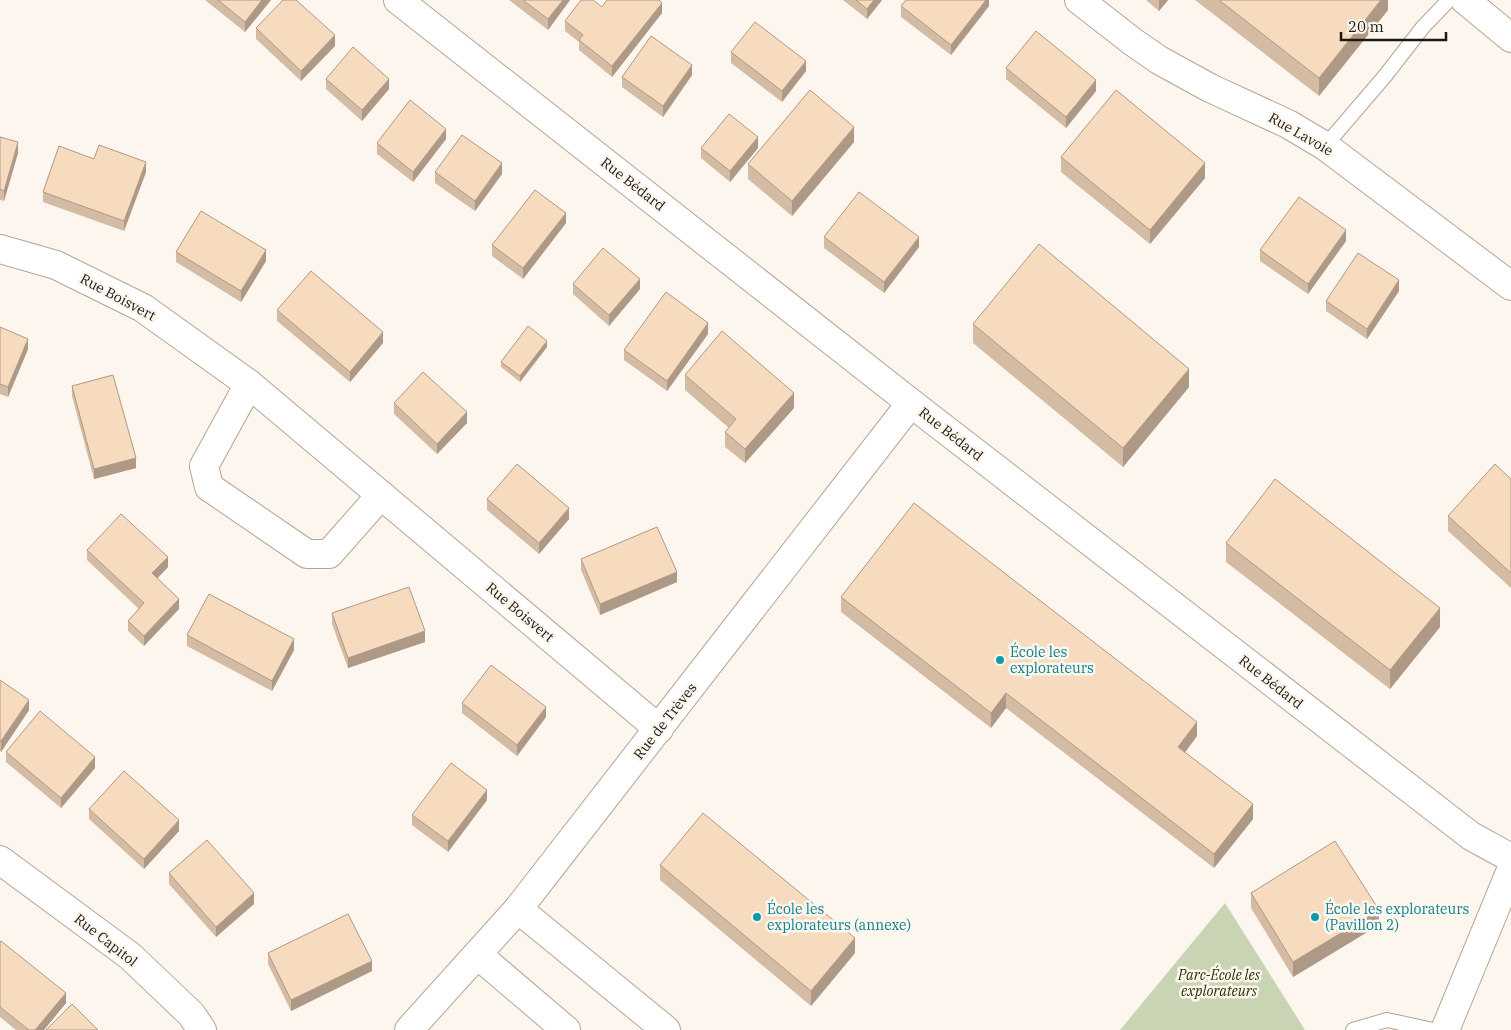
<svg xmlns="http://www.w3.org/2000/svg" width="1511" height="1030" font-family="'IBM Plex Serif',serif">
<rect width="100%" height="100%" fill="#fdf6ee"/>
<path fill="#c9d4b5" d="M1225 903 1305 1030H1120Z"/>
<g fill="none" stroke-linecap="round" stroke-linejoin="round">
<defs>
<g id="service">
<path d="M1325 146 1385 76 1423 27 1449 0"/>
<path d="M1353 1030 1387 1020 1433 1030"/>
</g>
<g id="minor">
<path d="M398 0 911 403 1471 836 1511 858"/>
<path d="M1079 0 1133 42 1159 60 1210 88 1288 124 1325 146 1511 286"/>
<path d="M0 249 56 265 143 308 249 384 659 729"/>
<path d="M249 384 204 466 209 487 307 554H329L381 495"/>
<path d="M0 860 130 956 191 1014 202 1030"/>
<path d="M518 909 666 1030"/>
<path d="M478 955 566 1030"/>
<path d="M409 1030 518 909 911 403"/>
</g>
<path id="tertiary" d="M1445 1030 1511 870"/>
<path id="secondary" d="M1465 0 1511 38"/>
</defs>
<use href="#service" stroke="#b5a494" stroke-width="16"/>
<use href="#minor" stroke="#b5a494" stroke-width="30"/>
<use href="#tertiary" stroke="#b5a494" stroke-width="30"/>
<use href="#secondary" stroke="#b5a494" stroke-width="30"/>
<use href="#service" stroke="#fff" stroke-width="14"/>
<use href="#minor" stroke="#fff" stroke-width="28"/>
<use href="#tertiary" stroke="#fff" stroke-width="28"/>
<use href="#secondary" stroke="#fff" stroke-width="28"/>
</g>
<g fill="#d4bca4">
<path d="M205 0H271L245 32Z"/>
<path d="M509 0H570L548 30Z"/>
<path d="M843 0H882L867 19Z"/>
<path d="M989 0V6L951 55 901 17V6Z"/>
<path d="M1146 0H1168L1159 11Z"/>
<path d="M1195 0H1388V10L1319 96Z"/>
<path d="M662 13 612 77 579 50V42L565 31V21Z"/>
<path d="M256 28 335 46 301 81 256 39Z"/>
<path d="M731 52 806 71 782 102 731 63Z"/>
<path d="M1006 68 1096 91 1066 128 1006 79Z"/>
<path d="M692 75 663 117 622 87V77Z"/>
<path d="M326 79 389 89 362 121 326 89Z"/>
<path d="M0 137 18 153 4 201 0 200Z"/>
<path d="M446 139 413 182 377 154V143Z"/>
<path d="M854 142 792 216 748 179V164Z"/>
<path d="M701 148H758L730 182 701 158Z"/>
<path d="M1061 157 1205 178 1150 244 1061 172Z"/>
<path d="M94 159 146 172 124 231 43 202V192Z"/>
<path d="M435 172 502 174 475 211 435 183Z"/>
<path d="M566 223 523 279 492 256V245Z"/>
<path d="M824 237 919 247 884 293 824 248Z"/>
<path d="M1346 241 1308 294 1260 261V250Z"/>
<path d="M176 252 266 261 241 302 176 262Z"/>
<path d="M573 284 640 289 609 326 573 294Z"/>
<path d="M1399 291 1367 339 1326 311V301Z"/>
<path d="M277 310 383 343 350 382 277 321Z"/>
<path d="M973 324 1189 387 1123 467 973 343Z"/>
<path d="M0 327 28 349 8 397 0 394Z"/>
<path d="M708 334 667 391 624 360V350Z"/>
<path d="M547 347 520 382 501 367V362Z"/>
<path d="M685 375 794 408 745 463 725 447V432L729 428 685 390Z"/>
<path d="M72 386 136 468 94 479 72 396Z"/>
<path d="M394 403 467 423 437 454 394 414Z"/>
<path d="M1511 479V588L1448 531V516Z"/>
<path d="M487 499 569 519 539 554 487 510Z"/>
<path d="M1226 543 1440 627 1390 689 1226 562Z"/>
<path d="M87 550 168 567 157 578 179 609 144 646 128 631V621L139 609 87 560Z"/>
<path d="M581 559 677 582 600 615 581 570Z"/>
<path d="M841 597 1197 736 1185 752 1253 819 1214 868 1006 708 991 728 841 612Z"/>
<path d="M332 613 425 642 348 668 332 624Z"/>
<path d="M187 635 294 650 272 691 187 646Z"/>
<path d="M0 680 29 710 1 752 0 751Z"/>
<path d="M462 703 546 717 517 756 462 713Z"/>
<path d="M6 752 95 768 61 808 6 762Z"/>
<path d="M487 800 448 852 412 825V815Z"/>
<path d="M89 809 179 831 144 869 89 819Z"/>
<path d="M660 865 855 953 811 1006 660 880Z"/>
<path d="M169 873 254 904 216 937 169 884Z"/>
<path d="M1251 893 1379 925 1293 977 1251 908Z"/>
<path d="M0 942 66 1003 44 1030H16L0 1017Z"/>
<path d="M268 953 372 971 291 1011 268 964Z"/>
</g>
<g fill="#ad9986">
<path d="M262 0H271L245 32V22Z"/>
<path d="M563 0H570L548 30V19Z"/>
<path d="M874 0H882L867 19V9Z"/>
<path d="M986 0H989V6L951 55V45Z"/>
<path d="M1159 0H1168L1159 11Z"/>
<path d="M1381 0H1388V10L1319 96V78Z"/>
<path d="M662 3V13L612 77V66Z"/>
<path d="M335 35V46L301 81V71Z"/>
<path d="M806 61V71L782 102V91Z"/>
<path d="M692 65V75L663 117V106Z"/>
<path d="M389 79V89L362 121V110Z"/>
<path d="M1096 80V91L1066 128V117Z"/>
<path d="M854 127V142L792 216V201Z"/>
<path d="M446 129V139L413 182V172Z"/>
<path d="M758 137V148L730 182V171Z"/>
<path d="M18 142V153L4 201V191Z"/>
<path d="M146 162V172L124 231V221Z"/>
<path d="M502 163V174L475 211V201Z"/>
<path d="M1205 163V178L1150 244V230Z"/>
<path d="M566 213V223L523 279V268Z"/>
<path d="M1346 230V241L1308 294V284Z"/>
<path d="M919 237V247L884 293V282Z"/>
<path d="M266 250V261L241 302V291Z"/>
<path d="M640 279V289L609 326V315Z"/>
<path d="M1399 280V291L1367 339V329Z"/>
<path d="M708 323V334L667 391V381Z"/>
<path d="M383 332V343L350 382V372Z"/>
<path d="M28 339V349L8 397V387Z"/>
<path d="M547 341V347L520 382V376Z"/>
<path d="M1189 369V387L1123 467V448Z"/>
<path d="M794 393V408L745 463V449Z"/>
<path d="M467 412V423L437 454V444Z"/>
<path d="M136 458V468L94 479V469Z"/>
<path d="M569 508V519L539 554V543Z"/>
<path d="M168 557V567L152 584V573Z"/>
<path d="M677 572V582L600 615V604Z"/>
<path d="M179 599V609L144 646V636Z"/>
<path d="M1440 608V627L1390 689V670Z"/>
<path d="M425 631V642L348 668V658Z"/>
<path d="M294 639V650L272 691V681Z"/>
<path d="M1006 693V708L991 728V713Z"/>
<path d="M29 700V710L1 752V741Z"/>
<path d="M546 707V717L517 756V745Z"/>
<path d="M1197 722V736L1178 762V747Z"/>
<path d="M95 757V768L61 808V798Z"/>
<path d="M487 790V800L448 852V841Z"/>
<path d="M1253 804V819L1214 868V854Z"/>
<path d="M179 820V831L144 869V859Z"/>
<path d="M254 893V904L216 937V927Z"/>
<path d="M1379 910V925L1293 977V962Z"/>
<path d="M855 938V953L811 1006V991Z"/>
<path d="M372 961V971L291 1011V1000Z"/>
<path d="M66 993V1003L44 1030H35Z"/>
</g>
<g fill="#f7dbbf" stroke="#ad9986">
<path d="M218 0H262L245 22Z"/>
<path d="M283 0H296L335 35 301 71 256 28Z"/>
<path d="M523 0H563L548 19Z"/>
<path d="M581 0H593L602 7 607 0H659L662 3 612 66 579 40 583 35 565 21Z"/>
<path d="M856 0H874L867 9Z"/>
<path d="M906 0H986L951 45 901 6Z"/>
<path d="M1219 0H1381L1319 78Z"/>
<path d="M755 22 806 61 782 91 731 52Z"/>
<path d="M1036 31 1096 80 1066 117 1006 68Z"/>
<path d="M651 36 692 65 663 106 622 77Z"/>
<path d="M353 47 389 79 362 110 326 79Z"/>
<path d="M810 90 854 127 792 201 748 164Z"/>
<path d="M1116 90 1205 163 1150 230 1061 157Z"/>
<path d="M410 100 446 129 413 172 377 143Z"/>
<path d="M729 114 758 137 730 171 701 148Z"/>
<path d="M462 135 502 163 475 201 435 172Z"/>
<path d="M0 137 18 142 4 191 0 189Z"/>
<path d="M99 145 146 162 124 221 43 192 59 146 94 159Z"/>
<path d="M535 190 566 213 523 268 492 245Z"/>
<path d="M859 192 919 237 884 282 824 237Z"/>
<path d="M1299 197 1346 230 1308 284 1260 250Z"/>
<path d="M201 211 266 250 241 291 176 252Z"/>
<path d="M1039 244 1189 369 1123 448 973 324Z"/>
<path d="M603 248 640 279 609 315 573 284Z"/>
<path d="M1358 253 1399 280 1367 329 1326 301Z"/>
<path d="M311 271 383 332 350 372 277 310Z"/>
<path d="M666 292 708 323 667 381 624 350Z"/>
<path d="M528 326 547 341 520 376 501 362Z"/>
<path d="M0 327 28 339 8 387 0 384Z"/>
<path d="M722 331 794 393 745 449 725 432 736 419 685 375Z"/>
<path d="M423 372 467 412 437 444 394 403Z"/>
<path d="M113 375 136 458 94 469 72 386Z"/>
<path d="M517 464 569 508 539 543 487 499Z"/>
<path d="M1495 464 1511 479V573L1448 516Z"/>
<path d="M1275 479 1440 608 1390 670 1226 543Z"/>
<path d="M914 503 1197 722 1178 747 1253 804 1214 854 1006 693 991 713 841 597Z"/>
<path d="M121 514 168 557 152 573 179 599 144 636 128 621 144 603 87 550Z"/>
<path d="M657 527 677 572 600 604 581 559Z"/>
<path d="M409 587 425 631 348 658 332 613Z"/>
<path d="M209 594 294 639 272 681 187 635Z"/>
<path d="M491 665 546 707 517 745 462 703Z"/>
<path d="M0 680 29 700 1 741H0Z"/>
<path d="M40 711 95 757 61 798 6 752Z"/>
<path d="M451 763 487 790 448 841 412 815Z"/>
<path d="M124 771 179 820 144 859 89 809Z"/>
<path d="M703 813 855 938 811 991 660 865Z"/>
<path d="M207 840 254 893 216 927 169 873Z"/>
<path d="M1335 841 1379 910 1293 962 1251 893Z"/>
<path d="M348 914 372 961 291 1000 268 953Z"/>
<path d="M1 941 66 993 35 1030H29L0 1007V942Z"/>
<path d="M72 1004 98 1030H46Z"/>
</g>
<g fill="#0f9aa8" stroke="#fdf6ee" stroke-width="2">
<circle cx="1000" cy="660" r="5"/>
<circle cx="757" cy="917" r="5"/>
<circle cx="1315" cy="917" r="5"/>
</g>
<g text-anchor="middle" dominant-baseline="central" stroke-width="5" stroke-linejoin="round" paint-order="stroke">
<g font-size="14" fill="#1e1812" stroke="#fdf6ee">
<text transform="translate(1301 134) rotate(30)">Rue Lavoie</text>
<text transform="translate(633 184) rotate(38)">Rue Bédard</text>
<text transform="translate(118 297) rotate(28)">Rue Boisvert</text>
<text transform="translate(951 434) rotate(38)">Rue Bédard</text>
<text transform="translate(520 612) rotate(40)">Rue Boisvert</text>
<text transform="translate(1271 682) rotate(38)">Rue Bédard</text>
<text transform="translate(665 721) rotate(-52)">Rue de Trèves</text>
<text transform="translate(106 940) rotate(38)">Rue Capitol</text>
</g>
<g font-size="14" fill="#0d838f" stroke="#fdf6ee" text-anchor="start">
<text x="1010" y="652">École les<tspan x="1010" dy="16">explorateurs</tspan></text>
<text x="767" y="909">École les<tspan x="767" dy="16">explorateurs (annexe)</tspan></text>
<text x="1325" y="909">École les explorateurs<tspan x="1325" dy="16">(Pavillon 2)</tspan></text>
</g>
<g font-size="14" font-style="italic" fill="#293600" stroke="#fdf6ee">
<text x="1219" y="975">Parc-École les<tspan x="1219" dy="16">explorateurs</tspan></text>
</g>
</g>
<path d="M1341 32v8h105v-8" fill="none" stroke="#1e1812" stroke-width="2.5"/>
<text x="1348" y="32" font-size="15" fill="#1e1812" stroke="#fdf6ee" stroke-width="4" paint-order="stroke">20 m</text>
</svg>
